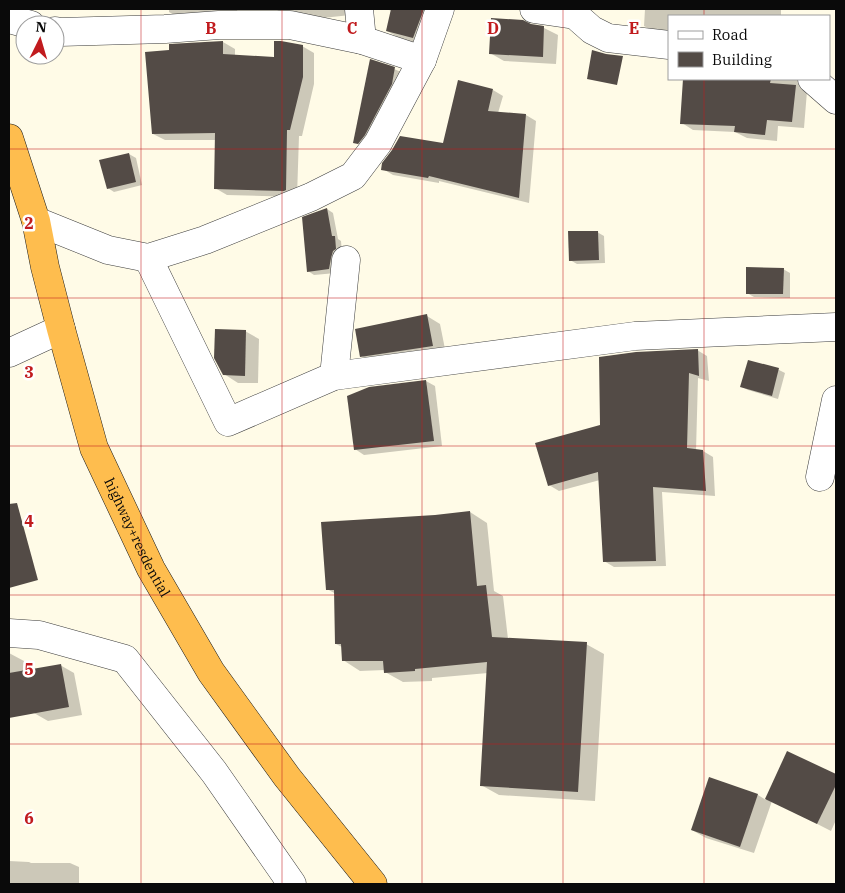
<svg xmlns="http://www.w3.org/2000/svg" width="845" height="893" font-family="'IBM Plex Serif',serif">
<rect width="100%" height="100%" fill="#fffbe7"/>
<g fill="#0003">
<path d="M169 9H363L360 14 313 19 291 18 277 10 237 9 238 18 185 21 169 12Z"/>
<path d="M386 9H434L429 47 403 40 387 31 392 11Z"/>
<path d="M645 9H781V16H669V34L656 32 644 26Z"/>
<path d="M531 26 544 28 558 35 556 64 504 61 490 53Z"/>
<path d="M223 42 235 49V56L276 58 302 46 314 53V84L302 136H299L297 197 227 195 215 188 216 140H165L153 134 170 51Z"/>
<path d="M394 69 401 72 361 146 355 142Z"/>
<path d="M685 79H808L804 128 778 126 777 141 747 138 735 132 693 130 682 123Z"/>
<path d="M493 90 503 96 498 113 526 115 536 121 529 203 439 181V183L393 175 383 169 444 144Z"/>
<path d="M129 154 136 158 142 185 114 192 108 188Z"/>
<path d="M327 209 333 213 338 239 341 241 342 253 336 273 314 275 308 271Z"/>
<path d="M597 232 604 236 605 263 577 264 570 260Z"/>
<path d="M783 269 790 273V298L754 297 747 293Z"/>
<path d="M427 316 440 324 446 354 375 364 362 356Z"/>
<path d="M245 331 259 339 258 383H238L224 374Z"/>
<path d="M697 350 707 356 709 381 698 378 696 451H703L713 457 715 496 662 492 666 566 614 567 604 561 600 480 559 491 549 485 601 426Z"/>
<path d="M749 361 779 370 785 373 778 399 748 390 742 387Z"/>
<path d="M426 381 435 386 442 446 364 455 355 449Z"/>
<path d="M470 512 487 523 494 591 503 596 508 639 586 644 604 654 595 801 499 795 481 785 488 673 432 678V681L403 682 385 672V670L360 671 343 660 342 647 336 644V594L327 589Z"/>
<path d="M9 653 24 661 23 672 60 665 74 673 82 715 48 721 34 713 32 702 9 701Z"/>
<path d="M788 753 836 776V820L831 831 772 801 754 853 706 838 692 830 758 795 766 800Z"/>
<path d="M9 861 29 862 31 863H70L79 867V884H9Z"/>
</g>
<g fill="#534b46">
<path d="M391 9H424L413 38 386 31Z"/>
<path d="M491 18 523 20 531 24 544 26 543 57 489 54Z"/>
<path d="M223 41V54L274 57V41H281L303 45V77L290 130H287L286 190 284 191 214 189 215 133 152 134 145 52 169 50V44Z"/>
<path d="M592 50 606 54 623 56 617 85 587 79Z"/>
<path d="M370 59 395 67 392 84 365 135 358 144 353 143Z"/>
<path d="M683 79H771L770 83 796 85 792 122 767 120 765 135 734 132 735 126 680 124Z"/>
<path d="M458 80 493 89 488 111 526 114 519 198 429 176 428 178 381 170 382 163 392 150 400 136 443 143Z"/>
<path d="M129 153 136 182 107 189 99 160Z"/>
<path d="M327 208 332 236H335L336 249 333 251 331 258 329 269 307 272 302 217Z"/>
<path d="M568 231H598L599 260 569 261Z"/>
<path d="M746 267 784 268 783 294H746Z"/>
<path d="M427 314 433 346 360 357 355 329Z"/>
<path d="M215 329 246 330 245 376 223 375 214 358Z"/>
<path d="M698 349 699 376 689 373 687 448 703 450 706 491 653 487 656 561 603 562 598 472 548 486 535 443 600 425 599 357 636 352Z"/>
<path d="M748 360 779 368 772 396 740 387Z"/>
<path d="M426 380 434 441 354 450 347 396 369 387Z"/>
<path d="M17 503 38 580 9 588V504Z"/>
<path d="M470 511 477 586 486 585 492 637 587 642 578 792 480 786 487 662 415 669V671L384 673 383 661H342L341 644H335L334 590H326L321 522 435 515Z"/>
<path d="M61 664 69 707 9 718V673Z"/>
<path d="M787 751 836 774V785L817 824 765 799Z"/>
<path d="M709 777 758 794 740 847 691 830Z"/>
</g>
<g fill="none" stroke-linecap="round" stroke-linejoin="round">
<defs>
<g id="minor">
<path d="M359 9 362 40"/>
<path d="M534 9 575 15 592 30 608 38 669 45"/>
<path d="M9 19 31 25"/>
<path d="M55 31 60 32 165 29 219 25H290L362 40 422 60"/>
<path d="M812 79 836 100"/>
<path d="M36 221 108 250 148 258 205 240 311 197 353 176 378 143 422 60 440 9"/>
<path d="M148 258 228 422 334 376 635 336 836 327"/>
<path d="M9 353 61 329"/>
<path d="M334 376 346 260"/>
<path d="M820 477 836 400"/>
<path d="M9 633 39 635 125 659 214 772 292 884"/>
</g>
<g id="trunk">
<path id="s1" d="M9 138 36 221 45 267 61 329 94 448 151 569 211 672 287 777 373 884"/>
</g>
</defs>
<use href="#minor" stroke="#3d3d3d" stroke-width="29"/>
<use href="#trunk" stroke="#1b1b1b" stroke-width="29"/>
<use href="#minor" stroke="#fff" stroke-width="28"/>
<use href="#trunk" stroke="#febd4e" stroke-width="28"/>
</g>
<path fill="none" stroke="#c11b1e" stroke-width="1" stroke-opacity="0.55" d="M141 9V884M282 9V884M422 9V884M563 9V884M704 9V16M704 79V884M9 149H836M9 298H836M9 446H836M9 595H836M9 744H836"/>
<g text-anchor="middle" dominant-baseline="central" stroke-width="5" stroke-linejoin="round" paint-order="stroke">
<g font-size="14" fill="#0a0a0a" stroke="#fff">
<text stroke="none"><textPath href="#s1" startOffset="421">highway+resdential</textPath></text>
</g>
</g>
<g font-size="16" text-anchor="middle" font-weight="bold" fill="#c11b1e" stroke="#fff" stroke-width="5" stroke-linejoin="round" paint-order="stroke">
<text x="211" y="34">B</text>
<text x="352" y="34">C</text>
<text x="493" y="34">D</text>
<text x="634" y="34">E</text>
<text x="29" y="229">2</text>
<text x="29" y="378">3</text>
<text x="29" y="527">4</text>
<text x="29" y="675">5</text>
<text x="29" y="824">6</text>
</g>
<rect width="845" height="893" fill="none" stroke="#0a0a0a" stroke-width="20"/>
<rect x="668" y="15" width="162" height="65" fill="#ffffff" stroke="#9d9d9d"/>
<rect x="678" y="31" width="25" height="8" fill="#ffffff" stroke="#9d9d9d"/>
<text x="712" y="40" font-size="15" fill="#0a0a0a">Road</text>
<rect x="678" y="52" width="25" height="15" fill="#534b46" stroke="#9d9d9d"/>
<text x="712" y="65" font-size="15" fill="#0a0a0a">Building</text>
<g transform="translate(40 40) rotate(5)"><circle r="24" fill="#ffffff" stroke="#9d9d9d"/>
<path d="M0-4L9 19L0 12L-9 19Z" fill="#c11b1e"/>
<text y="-8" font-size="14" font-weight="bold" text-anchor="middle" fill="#0a0a0a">N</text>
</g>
</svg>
